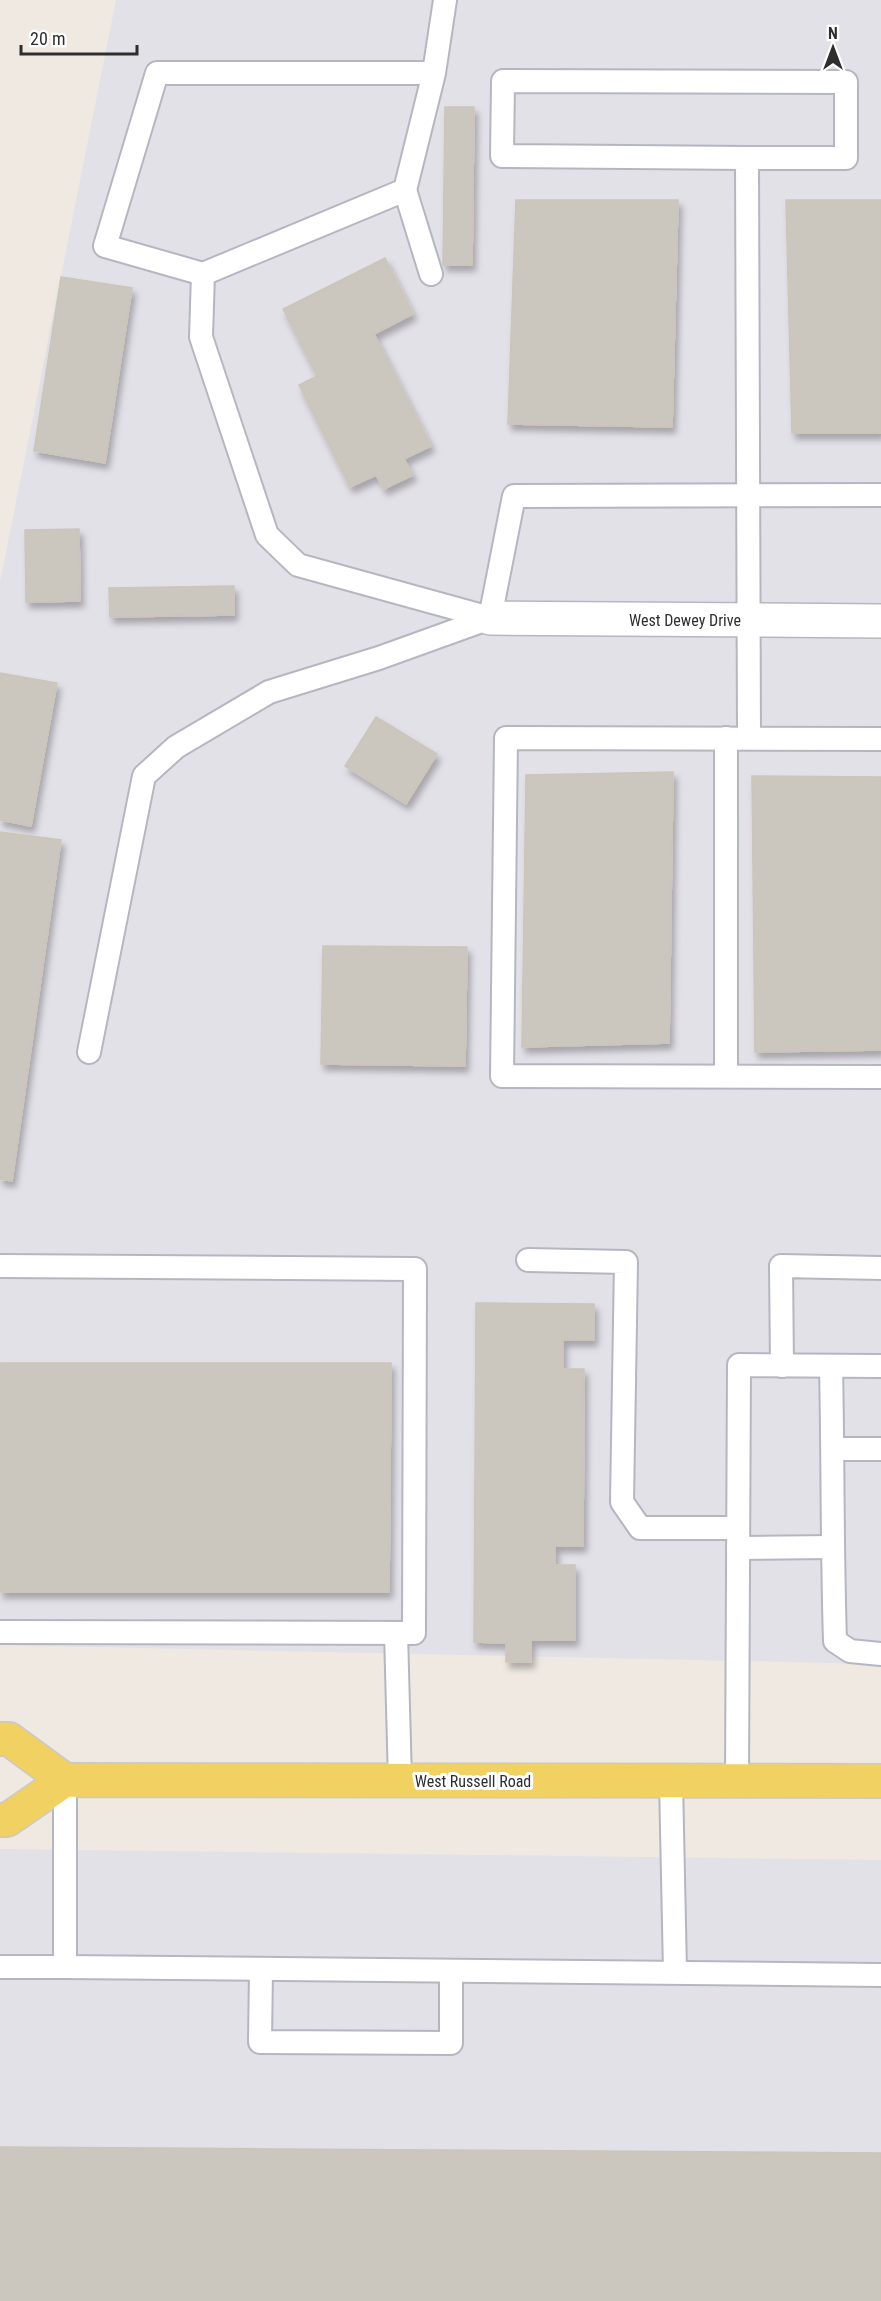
<svg xmlns="http://www.w3.org/2000/svg" width="881" height="2301" font-family="'Roboto Condensed',sans-serif">
<defs>
<filter id="shadow"><feDropShadow dx="3.5" dy="6" stdDeviation="3" flood-color="#0004"/></filter>
</defs>
<rect width="100%" height="100%" fill="#efe9e1"/>
<g fill="#e3e1e8">
<path d="M116 0H881V1664L0 1645V582Z"/>
<path d="M0 1849 881 1860V2301H0Z"/>
</g>
<g fill="#cbc7bf" stroke="#cbc5ba" stroke-width="1.5" filter="url(#shadow)">
<path d="M445 107H474L472 265H443Z"/>
<path d="M516 200H678L672 427 508 424Z"/>
<path d="M786 200H881V433H792Z"/>
<path d="M385 258 413 314 374 334 431 446 404 459 413 475 384 489 376 475 350 487 299 385 317 376 283 309Z"/>
<path d="M61 277 132 288 105 463 34 451Z"/>
<path d="M79 529 80 601 26 602 25 530Z"/>
<path d="M234 586V615L110 617 109 588Z"/>
<path d="M0 673 57 683 31 826 0 820Z"/>
<path d="M376 717 437 754 406 804 345 766Z"/>
<path d="M673 772 669 1043 522 1047 526 775Z"/>
<path d="M752 776 881 777V1050L755 1052Z"/>
<path d="M0 832 61 840 12 1181 0 1179Z"/>
<path d="M323 946 467 947 465 1066 321 1064Z"/>
<path d="M476 1303 594 1304V1340H563V1369H584L583 1546H555V1565H575V1640H531V1662H506V1643L474 1642Z"/>
<path d="M0 1363H391L389 1592H0Z"/>
<path d="M0 2147 881 2153V2301H0Z"/>
</g>
<g fill="none" stroke-linecap="round" stroke-linejoin="round">
<defs>
<g id="service">
<path d="M434 73H157L105 246 203 274 405 190 434 73 445 0"/>
<path d="M747 158H846V82L503 81 502 156 747 158 749 738"/>
<path d="M405 190 431 274"/>
<path d="M203 274 201 337 267 535 298 565 490 618"/>
<path d="M490 618 514 496 881 495"/>
<path d="M726 738V1076"/>
<path d="M881 739 506 738 502 1076 881 1077"/>
<path d="M89 1052 144 776 176 747 269 692 379 658 490 618"/>
<path d="M528 1260 626 1262 622 1502 640 1528H738"/>
<path d="M0 1266 415 1269 414 1633 0 1632"/>
<path d="M782 1366 781 1266 881 1268"/>
<path d="M831 1366C833 1457 832 1549 835 1641L850 1651 881 1654"/>
<path d="M833 1449H881"/>
<path d="M738 1548 832 1547"/>
<path d="M396 1633 400 1781"/>
<path d="M671 1781 675 1972"/>
<path d="M737 1781 739 1365 881 1366"/>
<path d="M0 1967H65V1780"/>
<path d="M65 1967 881 1975"/>
<path d="M261 1969 260 2042 451 2043V1971"/>
</g>
<path id="minor" d="M490 618 881 621"/>
<g id="primary">
<path d="M0 1739H9L65 1780"/>
<path d="M0 1820H7L65 1780 881 1781"/>
</g>
</defs>
<use href="#service" stroke="#b4b7c1" stroke-width="26"/>
<use href="#minor" stroke="#b4b7c1" stroke-width="36"/>
<use href="#primary" stroke="#c9c9c9" stroke-width="36"/>
<use href="#service" stroke="#fff" stroke-width="22"/>
<use href="#minor" stroke="#fff" stroke-width="33"/>
<use href="#primary" stroke="#f2d163" stroke-width="33"/>
</g>
<g text-anchor="middle" dominant-baseline="central" stroke-width="6" stroke-linejoin="round" paint-order="stroke">
<g font-size="16" fill="#2e2e2e" stroke="#fff">
<text x="685" y="620">West Dewey Drive</text>
<text x="473" y="1781">West Russell Road</text>
</g>
</g>
<g transform="translate(833 48)" stroke="#ffffff" stroke-width="4.5" paint-order="stroke">
<path d="M0-4.5L10 22L0 15L-10 22Z" fill="#2e2e2e"/>
<text y="-9" font-size="16" font-weight="bold" text-anchor="middle" fill="#2e2e2e">N</text>
</g>
<path d="M21 45v9h116v-9" fill="none" stroke="#2e2e2e" stroke-width="3"/>
<text x="30" y="45" font-size="18" fill="#2e2e2e" stroke="#ffffff" stroke-width="4.5" paint-order="stroke">20 m</text>
</svg>
